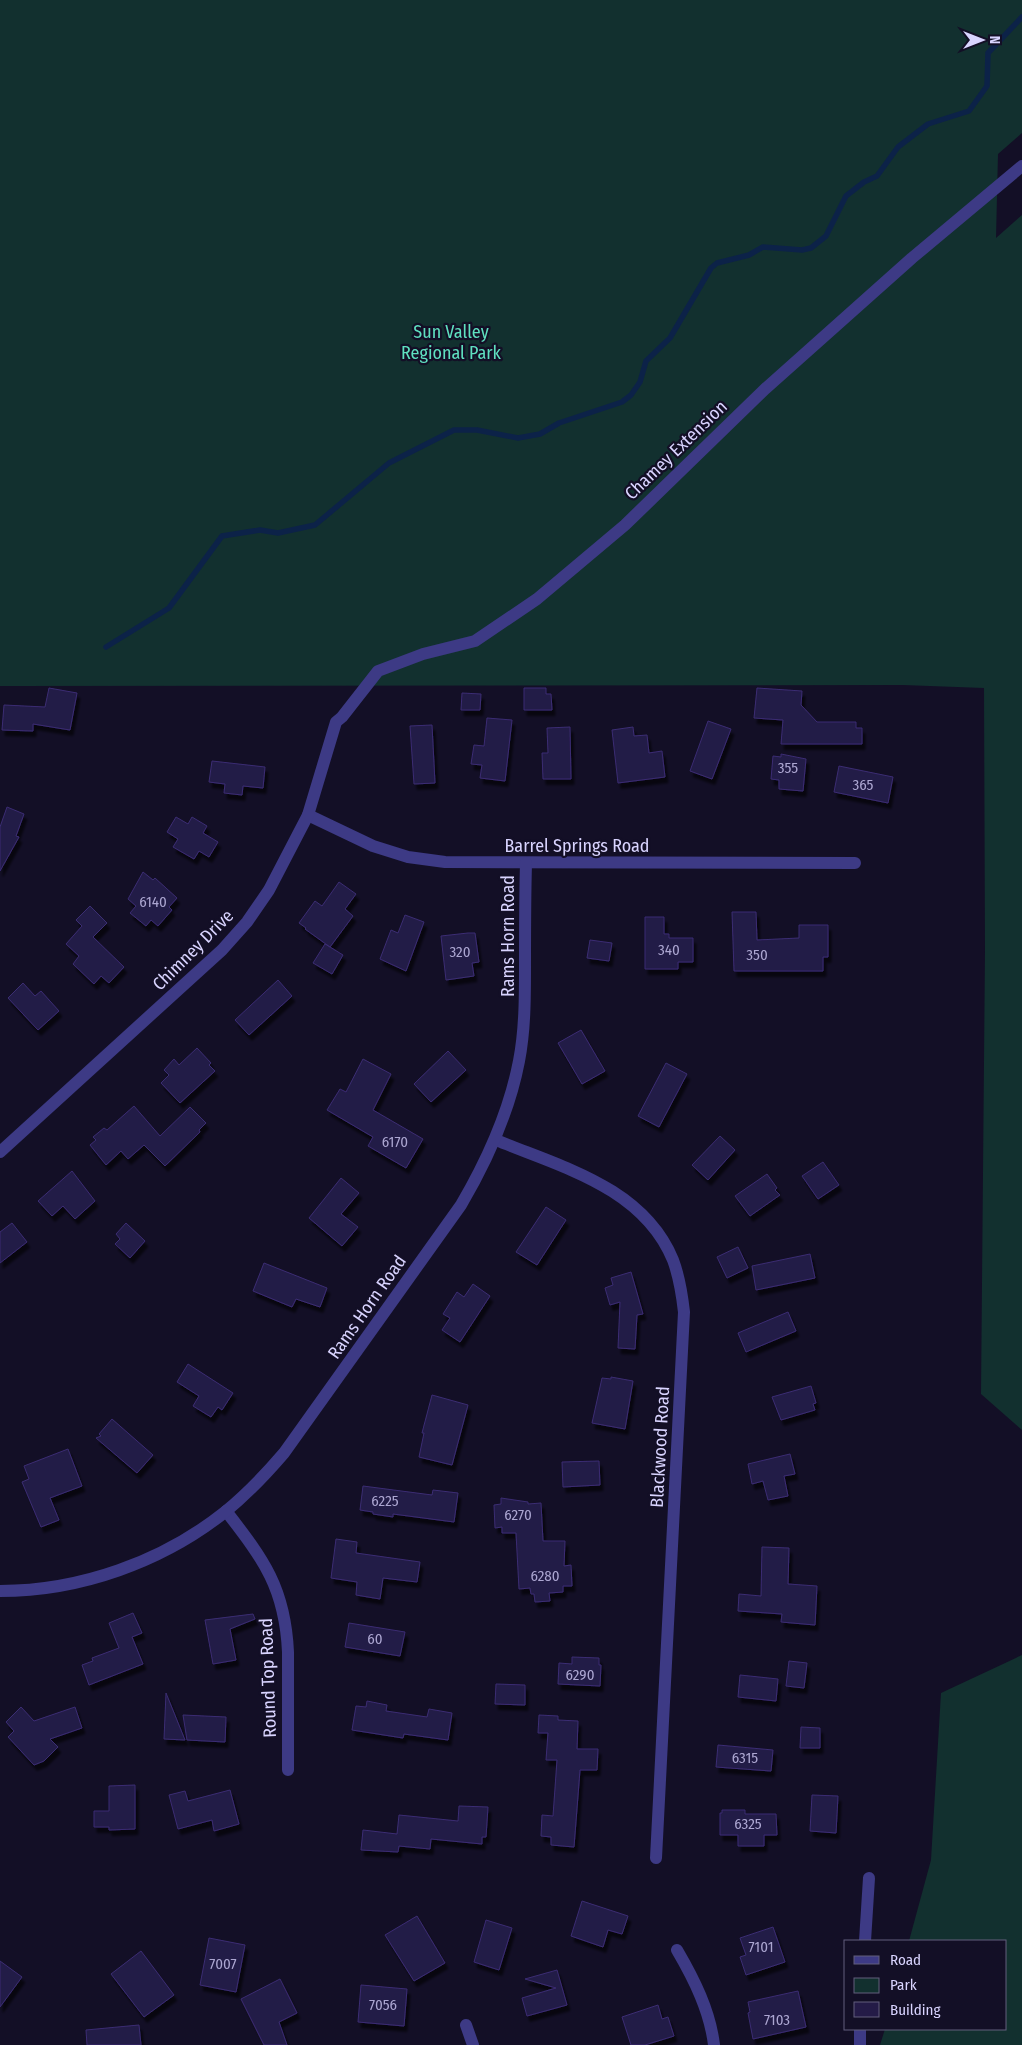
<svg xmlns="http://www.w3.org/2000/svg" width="1022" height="2045" font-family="'Fira Sans Condensed',sans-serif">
<defs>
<filter id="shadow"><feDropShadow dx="3" dy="5.5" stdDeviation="1" flood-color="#0009"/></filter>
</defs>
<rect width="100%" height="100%" fill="#130f26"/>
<g fill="#12302f">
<path d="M0 0H1022V133L998 154 996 238 1022 215V1430L981 1394 985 951 984 688 903 685 0 686Z"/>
<path d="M1022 1655V2045H880L885 2029H1006V1941H909L931 1860 941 1693Z"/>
</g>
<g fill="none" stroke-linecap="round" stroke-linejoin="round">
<path stroke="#0c2248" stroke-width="5.5" d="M106 647 169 608 222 536 260 530 278 533 315 525 389 463 454 430H477L518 438 540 434 559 423 622 402 631 395 640 382 646 361 670 338 711 268 717 263 749 255 763 247 802 250 811 248 826 236 846 196 864 182 877 176 898 147 928 124 969 111 987 86 988 53 1022 17"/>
</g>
<g fill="#241b47" stroke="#3b2d73" filter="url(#shadow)">
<path d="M49 688 77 693 70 730 33 724V731L2 730 4 705 45 707Z"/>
<path d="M524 688H546V694H551L552 710H524Z"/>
<path d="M757 688 802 691 801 705 817 722H856V728H862V744H781L783 720 754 718Z"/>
<path d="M462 693 481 694 480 710H461Z"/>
<path d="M487 718 512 720 505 781 480 778 482 765 471 764 474 745 484 746Z"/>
<path d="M708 721 731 729 712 779 690 771Z"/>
<path d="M432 725 435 783 414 784 410 726Z"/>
<path d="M570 727 571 779H543L542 753H548L547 728Z"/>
<path d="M633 727 634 736 647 735 649 753 662 751 665 777 618 783 612 730Z"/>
<path d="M781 754 806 759 803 791 779 789V780L771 779 773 756 781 757Z"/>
<path d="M212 761 265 767 263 788 243 786 242 795 224 793 225 784 209 782Z"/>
<path d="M839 766 893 777 888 803 834 792Z"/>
<path d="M7 807 24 814 16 836 19 837 0 871V827Z"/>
<path d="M176 817 188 824 192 817 207 826 203 833 218 842 209 857 199 851 194 859 173 847 178 839 167 832Z"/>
<path d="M143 872 153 880 155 878 177 898 169 907 172 910 158 926 151 920 146 926 130 913 136 906 128 899Z"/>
<path d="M339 882 356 894 345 909 353 916 330 947 343 955 332 974 313 963 325 944 330 947 305 929 306 928 299 923 315 901 322 906Z"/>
<path d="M90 906 107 923 93 937 124 967 109 983 101 976 94 984 73 964 79 956 66 944 82 926 76 920Z"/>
<path d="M732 912H756L757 940 799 938V925H828V957H823V971H734Z"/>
<path d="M405 915 424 922 406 971 380 959 391 930 398 933Z"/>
<path d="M645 917H664V934H669V938H693V962H678V969H645Z"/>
<path d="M468 933H475L479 962 472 963 474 976 446 980 441 936Z"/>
<path d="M590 940 612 943 609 961 587 958Z"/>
<path d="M278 980 292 996 249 1035 235 1020Z"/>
<path d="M23 983 35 996 41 991 59 1011 38 1030 8 998Z"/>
<path d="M581 1030 605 1071 582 1084 558 1043Z"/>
<path d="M197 1048 211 1063 209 1065 215 1071 180 1103 161 1083 169 1075 164 1070 174 1059 179 1065Z"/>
<path d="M448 1051 466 1070 431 1102 414 1084Z"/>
<path d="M363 1059 391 1074 373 1110 423 1139 406 1168 368 1146 373 1137 327 1110 340 1089 346 1092Z"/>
<path d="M666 1063 687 1074 659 1127 638 1116Z"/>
<path d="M134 1106 160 1136 190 1107 206 1123 199 1130 200 1132 165 1166 144 1145 128 1159 121 1151 106 1165 90 1145 96 1140 93 1137 104 1128 107 1130Z"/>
<path d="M720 1136 735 1150 708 1180 692 1165Z"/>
<path d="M823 1162 839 1185 818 1199 802 1176Z"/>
<path d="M72 1171 95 1201 75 1219 63 1206 52 1216 38 1201Z"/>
<path d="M767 1174 777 1188 775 1190 780 1195 750 1216 735 1196Z"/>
<path d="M341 1178 359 1193 341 1214 358 1227 342 1246 309 1218Z"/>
<path d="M546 1207 566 1220 537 1265 516 1252Z"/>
<path d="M12 1223 27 1242 0 1263V1232Z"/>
<path d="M126 1223 145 1241 130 1258 115 1244 120 1239 116 1234Z"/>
<path d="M738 1247 748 1268 727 1278 717 1257Z"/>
<path d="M810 1254 815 1278 756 1290 752 1266Z"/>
<path d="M264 1263 327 1288 320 1307 296 1299 292 1307 253 1291Z"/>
<path d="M631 1272 643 1314 637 1315 635 1349 618 1348 620 1302 610 1305 605 1288 613 1285 611 1278Z"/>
<path d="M473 1284 490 1296 460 1342 442 1330 450 1318 443 1314 457 1292 464 1297Z"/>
<path d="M788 1312 796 1331 746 1352 738 1333Z"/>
<path d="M188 1364 233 1393 222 1410 218 1407 211 1417 193 1406 199 1396 177 1382Z"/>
<path d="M611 1377 633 1381 625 1429 592 1423 602 1378 611 1379Z"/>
<path d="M811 1386 816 1403 813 1404 815 1410 781 1420 772 1397Z"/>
<path d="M432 1395 468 1405 452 1465 419 1457 424 1433H422Z"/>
<path d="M112 1419 153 1455 137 1473 96 1438 101 1436 99 1434Z"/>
<path d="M68 1449 82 1486 50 1498 59 1520 41 1527 22 1482 29 1479 24 1466Z"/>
<path d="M790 1454 795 1474 784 1476 788 1496 768 1500 763 1481 752 1484 748 1464Z"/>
<path d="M599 1461 600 1485 563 1487 562 1462Z"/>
<path d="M363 1486 432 1495 433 1490 458 1493 454 1522 393 1514V1517L373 1514V1512L360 1510Z"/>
<path d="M501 1498 528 1502V1504L541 1503 543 1541H565L564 1566 571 1565 572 1586H563V1592L549 1593 550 1601 535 1602 534 1594H531L530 1588 519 1589 516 1533H502V1527L495 1528 494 1505 501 1504Z"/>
<path d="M336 1539 357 1542 356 1553 420 1562 417 1582 383 1578 380 1599 356 1595 357 1582 331 1578Z"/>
<path d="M762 1547 789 1548 788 1584 817 1586 815 1625 781 1622 782 1614 738 1611 739 1594 761 1596Z"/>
<path d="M133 1613 142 1633 132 1637 143 1664 89 1685 82 1665 93 1661 92 1658 119 1648 109 1623Z"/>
<path d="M253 1614 255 1619 230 1629 236 1660 213 1664 205 1620Z"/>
<path d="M349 1623 405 1632 400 1656 345 1647Z"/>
<path d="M572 1657 599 1658V1665H601L600 1686 558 1684 559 1663 572 1664Z"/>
<path d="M789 1661 807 1663 804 1688 786 1686Z"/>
<path d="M740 1675 778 1679 776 1701 738 1697Z"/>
<path d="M496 1684 525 1685V1705L495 1704Z"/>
<path d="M166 1693 185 1740 164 1739Z"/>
<path d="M367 1701 387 1705 386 1711 427 1717 429 1709 452 1713 448 1740 404 1734 403 1738 352 1730 356 1706 366 1707Z"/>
<path d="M21 1707 34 1721 75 1707 82 1728 50 1739 58 1747 44 1761 34 1765 8 1737 14 1731 6 1722Z"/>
<path d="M183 1715 226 1717 225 1742 187 1740Z"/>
<path d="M539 1715 558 1716V1720L578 1721 577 1749H598L597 1770H580L574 1847 551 1845V1837L541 1836 542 1815 553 1816 557 1760H546L548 1733H538Z"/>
<path d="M801 1727 820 1728V1748H800Z"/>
<path d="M718 1745 773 1750 771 1771 716 1767Z"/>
<path d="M135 1785V1829L109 1830V1827H94V1811H109V1786Z"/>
<path d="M230 1790 239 1824 214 1831 212 1820 178 1829 169 1795 185 1791 188 1801Z"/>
<path d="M812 1795 838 1796 836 1833 810 1831Z"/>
<path d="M459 1806 488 1807 486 1837H482V1844L431 1839 430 1849 399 1846 398 1852 361 1850 363 1830 397 1834 399 1815 458 1821Z"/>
<path d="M722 1810H745V1814H776L777 1835H764V1846H738V1835H720V1813H722Z"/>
<path d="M582 1901 628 1916 622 1934 608 1930 603 1947 571 1936Z"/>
<path d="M417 1916 445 1963 414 1981 385 1935Z"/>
<path d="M486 1920 512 1928 499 1970 474 1962Z"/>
<path d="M773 1927 785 1962 746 1975 740 1957 746 1955 740 1938Z"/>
<path d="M209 1938 245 1945 236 1992 200 1985Z"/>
<path d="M141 1951 174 1995 144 2017 111 1974Z"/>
<path d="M0 1961 22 1977 0 2007Z"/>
<path d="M557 1970 567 2005 527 2016 522 1998 556 1988 525 1979Z"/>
<path d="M280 1979 297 2013 279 2022 287 2045H264L241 1999Z"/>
<path d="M361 1985 407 1989 404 2026 358 2022Z"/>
<path d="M798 1991 806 2027 753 2039 748 2013 750 2012 748 2002Z"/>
<path d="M658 2005 662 2019 668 2017 674 2036 645 2045H631L622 2017Z"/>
<path d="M139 2025 141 2045H87L86 2030Z"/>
</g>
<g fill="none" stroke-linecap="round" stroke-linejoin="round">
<g stroke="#3d3a85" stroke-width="12">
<path d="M308 815 373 846 408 857 445 862 855 863"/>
<path d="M496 1140C561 1167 643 1187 673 1260 679 1276 682 1294 684 1312L656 1858"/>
<path d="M0 1152 222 950 247 922 269 890 308 815 336 722 342 717 378 671 423 654 475 641 537 599 625 525 765 389 912 258 1022 166"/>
<path d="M226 1511C264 1560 285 1588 288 1652V1770"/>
<path d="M0 1591C80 1591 162 1562 225 1512 247 1494 266 1474 284 1453L461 1205C488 1159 509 1113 519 1061 525 1030 525 998 525 966 525 932 525 898 526 863"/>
<path d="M865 1941 869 1878"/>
<path d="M677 1950C694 1979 710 2011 714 2045"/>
<path d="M466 2025 473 2045"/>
<path d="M860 2045V2029"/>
</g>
</g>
<g text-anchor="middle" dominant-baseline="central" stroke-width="4.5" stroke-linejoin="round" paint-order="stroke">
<g font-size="15" fill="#aca6d1">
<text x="788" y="768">355</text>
<text x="863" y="785">365</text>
<text x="153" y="902">6140</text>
<text x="669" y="950">340</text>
<text x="460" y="952">320</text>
<text x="757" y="955">350</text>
<text x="395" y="1142">6170</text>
<text x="385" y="1501">6225</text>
<text x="518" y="1515">6270</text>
<text x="545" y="1576">6280</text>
<text x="375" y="1639">60</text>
<text x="580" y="1675">6290</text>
<text x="745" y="1758">6315</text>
<text x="748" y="1824">6325</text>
<text x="761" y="1947">7101</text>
<text x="223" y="1964">7007</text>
<text x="383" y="2005">7056</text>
<text x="777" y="2020">7103</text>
</g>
<g font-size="18" fill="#5fe0c0" stroke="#130f26">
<text x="451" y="332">Sun Valley<tspan x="451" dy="21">Regional Park</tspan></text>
</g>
<g font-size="18" fill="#d9d4ff" stroke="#130f26">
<text transform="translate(676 450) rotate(-44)">Chamey Extension</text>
<text x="577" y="846">Barrel Springs Road</text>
<text transform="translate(508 936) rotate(-90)">Rams Horn Road</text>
<text transform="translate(193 950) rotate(-45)">Chimney Drive</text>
<text transform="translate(367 1307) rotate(-55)">Rams Horn Road</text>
<text transform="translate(660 1447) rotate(-87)">Blackwood Road</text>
<text transform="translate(268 1678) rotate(-92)">Round Top Road</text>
</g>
</g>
<rect x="844" y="1940" width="162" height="90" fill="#130f26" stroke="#625e7d"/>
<rect x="854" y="1956" width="25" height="8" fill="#3d3a85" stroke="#625e7d"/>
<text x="890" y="1965" font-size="15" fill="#d9d4ff">Road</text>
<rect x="854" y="1978" width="25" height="15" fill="#12302f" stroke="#625e7d"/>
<text x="890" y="1990" font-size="15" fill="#d9d4ff">Park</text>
<rect x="854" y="2002" width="25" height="15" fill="#241b47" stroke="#625e7d"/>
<text x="890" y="2015" font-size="15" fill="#d9d4ff">Building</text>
<g transform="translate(982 40) rotate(90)" stroke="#130f26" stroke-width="4" paint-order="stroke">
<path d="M0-4L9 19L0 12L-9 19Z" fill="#d9d4ff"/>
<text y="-8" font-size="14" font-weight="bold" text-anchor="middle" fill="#d9d4ff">N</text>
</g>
</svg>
